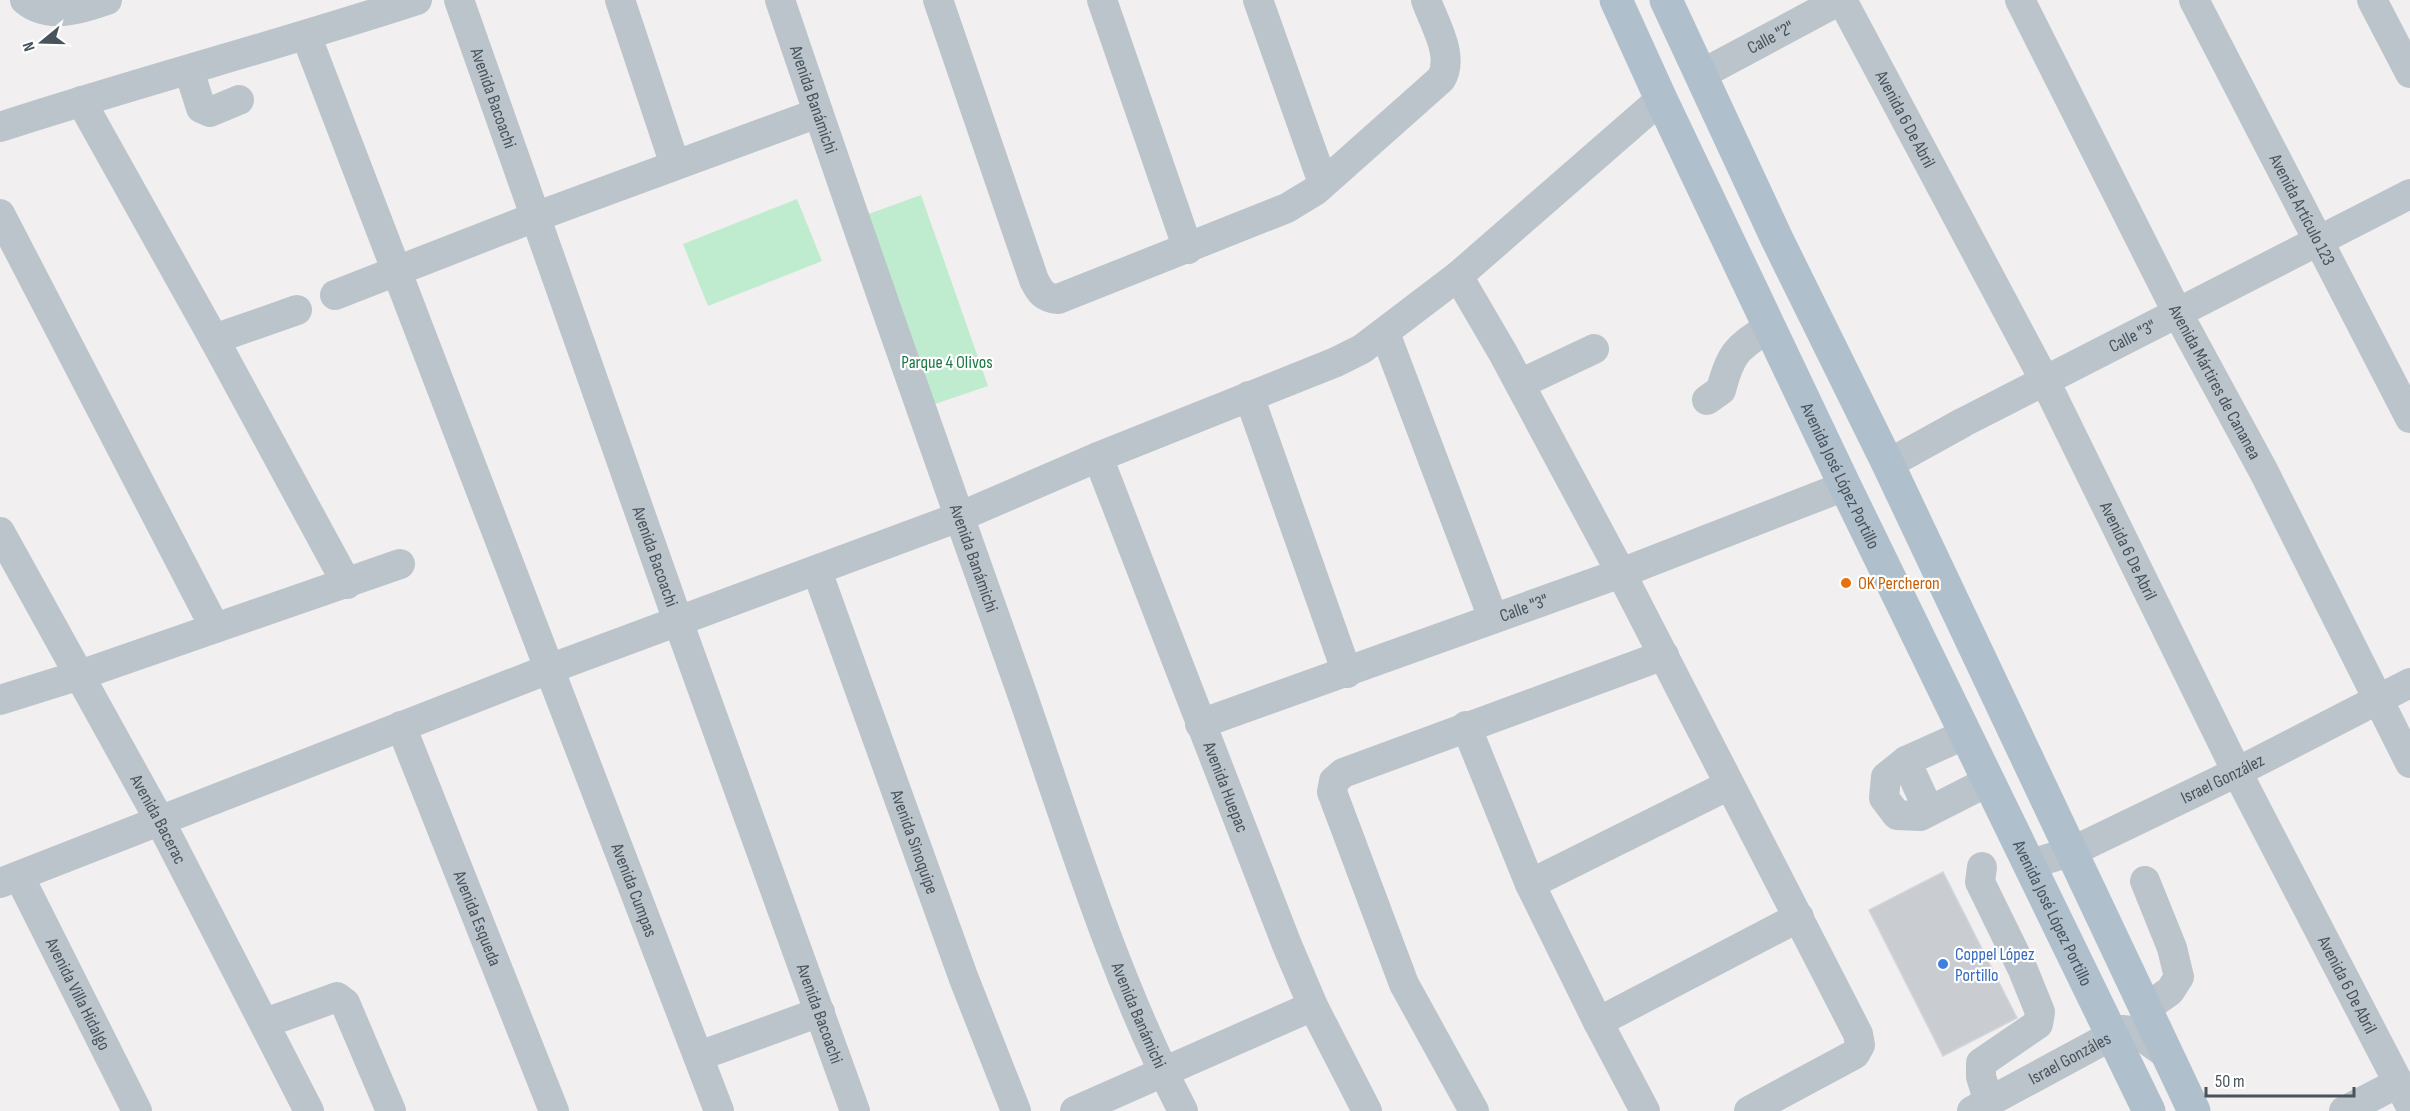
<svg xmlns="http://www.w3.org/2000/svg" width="2410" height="1111" font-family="'Sofia Sans Condensed',sans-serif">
<rect width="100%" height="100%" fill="#f1efef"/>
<g fill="#bfeccf">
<path d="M921 195 988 386 929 406 863 216Z"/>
<path d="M797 199 822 261 708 306 683 244Z"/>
</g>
<path fill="#c9ccd1" stroke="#d3d5da" stroke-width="1.5" d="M1943 872 2017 1018 1943 1056 1869 910Z"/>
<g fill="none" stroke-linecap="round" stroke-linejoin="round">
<g stroke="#bbc4cb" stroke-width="30">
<path d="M25 0C48 20 82 9 107 0"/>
<path id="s1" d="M459 0 678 621 855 1111"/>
<path d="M620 0 675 165"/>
<path id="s2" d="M780 0C857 229 938 457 1019 685 1069 828 1113 976 1183 1111"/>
<path d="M938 0 1034 280C1040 292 1044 298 1058 299L1287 208 1315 191 1441 79C1455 56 1434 23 1426 0"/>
<path d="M1102 0 1188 249"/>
<path d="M1258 0 1323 183"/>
<path id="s3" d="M1842 0 2045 381 2237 772 2410 1105"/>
<path id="s4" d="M2020 0 2177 312 2264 472 2410 763"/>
<path id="s5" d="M2194 0 2410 418"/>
<path d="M2372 0 2410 73"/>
<path id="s6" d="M306 35 719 1111"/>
<path d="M189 70 201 108 210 112 239 100"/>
<path id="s7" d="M1700 75 1840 0"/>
<path d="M81 101 214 339 347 584"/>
<path d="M0 127C138 82 279 45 417 0"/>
<path d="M0 214 215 628"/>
<path d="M1458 276 1503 353 1621 573 1858 1034 1860 1045 1855 1054 1749 1111"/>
<path d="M335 295 535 217 818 113"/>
<path d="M1385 333 1493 618"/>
<path d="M214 339 297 310"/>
<path d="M1520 384 1594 349"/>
<path d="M1249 396 1347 673"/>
<path d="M1707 400 1721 390C1731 351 1738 348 1769 327"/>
<path id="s8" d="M1098 457 1287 945 1313 1006 1367 1111"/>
<path id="s9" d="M1888 464 1964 422 2410 194"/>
<path id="s10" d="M0 532 160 821 309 1111"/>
<path id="s11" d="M817 571 964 979 1016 1111"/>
<path d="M0 700 80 675 400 564"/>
<path id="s12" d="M1200 724 1621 573 1845 486"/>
<path id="s13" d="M401 726 554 1111"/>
<path d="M1466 726 1530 884 1598 1022 1645 1111"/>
<path d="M1966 734 1906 761 1886 777 1884 798 1897 815 1920 816 1989 781"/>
<path d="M1906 761 1929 811"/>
<path id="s14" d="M2031 864 2073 851 2237 772 2410 683"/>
<path d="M1982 867 1980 882 2023 970 2040 1012 2038 1024 1981 1063V1077L1989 1102"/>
<path id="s15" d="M19 876 137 1111"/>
<path d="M2145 881 2172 948 2179 977 2170 991 2145 1009"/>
<path d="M0 883 549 669 959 517 1098 457 1336 362 1362 349 1458 276 1661 99"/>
<path d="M1530 884 1729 785"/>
<path d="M1598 1022 1799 917"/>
<path d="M265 1023 337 997 345 1003 391 1111"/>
<path d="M699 1056 820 1012"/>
<path d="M1075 1111 1313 1006"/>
<path d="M1474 1111 1404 984 1332 792 1334 781 1343 773 1664 655"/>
<path id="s16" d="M1972 1111 2122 1030 2134 1031 2165 1053"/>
<path d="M2344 1111 2398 1083"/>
</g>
<g stroke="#b0bfcc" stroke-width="33">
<path id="s17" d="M1616 0 1661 99 1845 486 2149 1111"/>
<path d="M1666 0 1777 239 1888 464 2194 1111"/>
</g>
</g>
<circle fill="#e8710a" stroke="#fff" stroke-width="2" cx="1846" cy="583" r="6"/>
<circle fill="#3f7fe0" stroke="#fff" stroke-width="2" cx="1943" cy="964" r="6"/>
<g text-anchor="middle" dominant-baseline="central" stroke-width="4.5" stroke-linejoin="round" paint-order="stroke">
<g font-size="18" fill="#48535b" stroke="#fff">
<text stroke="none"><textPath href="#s7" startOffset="80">Calle "2"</textPath></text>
<text stroke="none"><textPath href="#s1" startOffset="104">Avenida Bacoachi</textPath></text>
<text stroke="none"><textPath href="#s2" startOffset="105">Avenida Banámichi</textPath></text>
<text stroke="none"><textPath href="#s3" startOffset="135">Avenida 6 De Abril</textPath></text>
<text stroke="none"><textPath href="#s5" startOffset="236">Avenida Artículo 123</textPath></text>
<text stroke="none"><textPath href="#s9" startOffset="276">Calle "3"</textPath></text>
<text stroke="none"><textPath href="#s4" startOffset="429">Avenida Mártires de Cananea</textPath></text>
<text stroke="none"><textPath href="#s17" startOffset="526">Avenida José López Portillo</textPath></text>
<text stroke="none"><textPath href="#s3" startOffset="621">Avenida 6 De Abril</textPath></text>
<text stroke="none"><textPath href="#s1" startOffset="590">Avenida Bacoachi</textPath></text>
<text stroke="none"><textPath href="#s2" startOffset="591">Avenida Banámichi</textPath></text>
<text stroke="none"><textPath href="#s12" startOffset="344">Calle "3"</textPath></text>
<text stroke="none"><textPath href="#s14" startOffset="210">Israel González</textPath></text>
<text stroke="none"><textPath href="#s8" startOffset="354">Avenida Huepac</textPath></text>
<text stroke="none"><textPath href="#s10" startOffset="328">Avenida Bacerac</textPath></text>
<text stroke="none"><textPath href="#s11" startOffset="288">Avenida Sinoquipe</textPath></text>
<text stroke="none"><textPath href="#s6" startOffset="916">Avenida Cumpas</textPath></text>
<text stroke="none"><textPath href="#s17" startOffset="1012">Avenida José López Portillo</textPath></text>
<text stroke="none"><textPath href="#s13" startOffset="207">Avenida Esqueda</textPath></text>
<text stroke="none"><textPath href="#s3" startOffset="1107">Avenida 6 De Abril</textPath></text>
<text stroke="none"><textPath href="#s15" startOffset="132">Avenida Villa Hidalgo</textPath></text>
<text stroke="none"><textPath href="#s1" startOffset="1076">Avenida Bacoachi</textPath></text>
<text stroke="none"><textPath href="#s2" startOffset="1077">Avenida Banámichi</textPath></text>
<text stroke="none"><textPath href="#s16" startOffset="111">Israel Gonzáles</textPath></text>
</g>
<g font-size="18" fill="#1c7946" stroke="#fff">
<text x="947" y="362">Parque 4 Olivos</text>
</g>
<g font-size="18" fill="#c56008" stroke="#fff" text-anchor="start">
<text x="1858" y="583">OK Percheron</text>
</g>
<g font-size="18" fill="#366cbe" stroke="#fff" text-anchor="start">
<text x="1955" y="954">Coppel López<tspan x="1955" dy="21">Portillo</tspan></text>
</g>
</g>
<g transform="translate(42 42) rotate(251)" stroke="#ffffff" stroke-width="4.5" paint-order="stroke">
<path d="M0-4.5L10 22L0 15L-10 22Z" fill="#48535b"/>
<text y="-9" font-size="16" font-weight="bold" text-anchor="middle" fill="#48535b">N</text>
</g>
<path d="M2206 1087v9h148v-9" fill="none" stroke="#48535b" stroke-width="3"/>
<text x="2215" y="1087" font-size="18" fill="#48535b" stroke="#ffffff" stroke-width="4.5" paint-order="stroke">50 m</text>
</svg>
